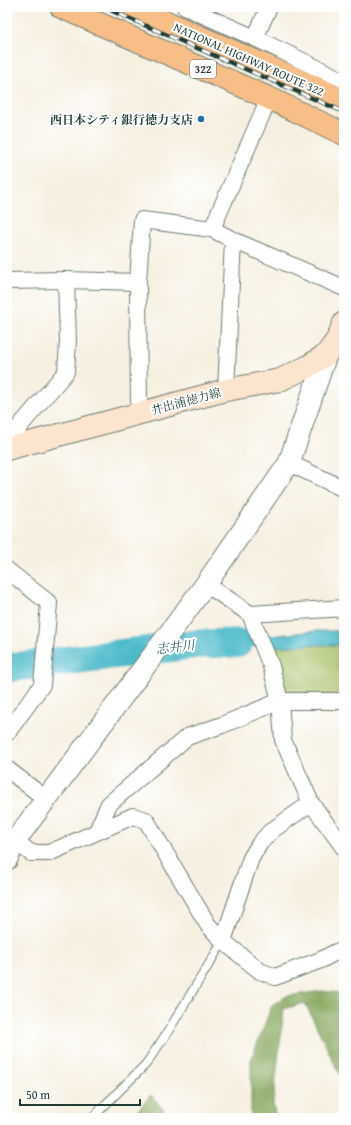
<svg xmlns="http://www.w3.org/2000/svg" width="351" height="1125" font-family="'Gentium Book Plus','Noto Serif JP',serif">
<rect width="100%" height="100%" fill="#fff"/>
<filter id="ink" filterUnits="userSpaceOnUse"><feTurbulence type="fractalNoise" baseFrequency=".025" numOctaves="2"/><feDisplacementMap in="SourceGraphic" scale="8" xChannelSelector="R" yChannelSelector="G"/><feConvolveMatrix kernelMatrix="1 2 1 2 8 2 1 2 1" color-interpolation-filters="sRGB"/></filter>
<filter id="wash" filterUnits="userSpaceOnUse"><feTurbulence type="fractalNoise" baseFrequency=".012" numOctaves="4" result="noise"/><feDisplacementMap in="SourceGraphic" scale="16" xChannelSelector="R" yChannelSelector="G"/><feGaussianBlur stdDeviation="0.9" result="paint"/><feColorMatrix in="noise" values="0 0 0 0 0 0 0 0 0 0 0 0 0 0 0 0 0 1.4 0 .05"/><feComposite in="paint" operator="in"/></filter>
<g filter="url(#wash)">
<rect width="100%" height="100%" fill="#f6f0e0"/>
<path fill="#a5bf65" stroke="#627e4c" d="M308 645H344V696H283L270 647Z"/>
<g fill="#84a65a" stroke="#527247">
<path d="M322 991 344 993V1081L340 1075 305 1003 284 1009 273 1104 276 1118H251V1060L272 1005 287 996Z"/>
<path d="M151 1095 170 1118H131Z"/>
</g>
<path fill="#4ebaca" stroke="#367c7f" d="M315 631H344V645H308L270 647 198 644Z"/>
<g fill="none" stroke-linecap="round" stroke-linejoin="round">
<path stroke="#4ebaca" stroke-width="29" d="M7 668 198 644 238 643"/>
</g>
</g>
<g filter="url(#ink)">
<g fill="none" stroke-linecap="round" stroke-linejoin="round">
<defs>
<path id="service" d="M92 1118 146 1064 167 1033 223 941"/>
<g id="minor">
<path d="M185 7 255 38 344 81"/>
<path d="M255 38 269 7"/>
<path d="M212 229 269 98"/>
<path d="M7 281 66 280 138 282"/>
<path d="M226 390 233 240"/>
<path d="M139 414 138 282 142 220 212 229 233 240 344 288"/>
<path d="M7 444 14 446 19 427 66 372 68 342 66 280"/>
<path d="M289 463 344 489"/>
<path d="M7 570 49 603 42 685 7 733"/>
<path d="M206 584 250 614 271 666 280 701 283 740 311 803 344 848"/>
<path d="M250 614 344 608"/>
<path d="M7 769 46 799"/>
<path d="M97 831 109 804 187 737 222 725 280 701H344"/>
<path d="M15 841 31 853H49L133 816 146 820 208 925 223 941 260 971 275 977 321 960 336 952 344 953"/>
<path d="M223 941 251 858 260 843 271 831 311 803"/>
</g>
<path id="tertiary" d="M7 859 15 841 206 584 289 463 326 355"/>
<path id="secondary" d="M7 449 226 390 280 380 307 367 326 355 337 340 344 323"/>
<g id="trunk">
<path d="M61 7 269 98 344 134"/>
<path d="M132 7 344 100"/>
</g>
</defs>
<use href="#service" stroke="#6a7c70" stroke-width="10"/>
<use href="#minor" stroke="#6a7c70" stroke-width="18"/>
<use href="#tertiary" stroke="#6a7c70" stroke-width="23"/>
<use href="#secondary" stroke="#6a7c70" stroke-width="24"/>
<use href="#trunk" stroke="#6a7c70" stroke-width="24"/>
<use href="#service" stroke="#fff" stroke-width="8"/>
<use href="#minor" stroke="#fff" stroke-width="16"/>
<use href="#tertiary" stroke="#fff" stroke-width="21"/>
<use href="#secondary" stroke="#fce5cf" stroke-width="22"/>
<use href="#trunk" stroke="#f7be88" stroke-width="22"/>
<defs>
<path id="rail" d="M103 7 344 112"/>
</defs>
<use href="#rail" stroke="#1f3d34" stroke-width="4.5"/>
<use href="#rail" stroke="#fff" stroke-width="3" stroke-dasharray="9" stroke-linecap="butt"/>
</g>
</g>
<circle fill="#1f6fb2" stroke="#fff" stroke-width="1.5" cx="201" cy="119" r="4"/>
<g text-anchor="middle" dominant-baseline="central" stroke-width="4" stroke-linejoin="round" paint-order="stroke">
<rect fill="#fff" stroke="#627771" stroke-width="1" x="190" y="60" width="26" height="18" rx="3"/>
<g font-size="11" font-weight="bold" fill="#1f3d34">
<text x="203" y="69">322</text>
</g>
<g font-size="12" fill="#1f3d34" stroke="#fff">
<text transform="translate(249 59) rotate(24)">NATIONAL HIGHWAY ROUTE 322</text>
<text transform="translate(186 401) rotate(-15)">井出浦徳力線</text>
</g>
<g font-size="12" font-weight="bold" fill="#1f3d34" stroke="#fff" text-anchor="end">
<text x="193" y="119">西日本シティ銀行徳力支店</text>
</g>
<g font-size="13" font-style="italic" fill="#2d6261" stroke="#fff">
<text transform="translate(175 647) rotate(-7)">志井川</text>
</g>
</g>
<rect width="351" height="1125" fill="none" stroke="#fff" stroke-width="24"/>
<path d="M20 1099v6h120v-6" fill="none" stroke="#1f3d34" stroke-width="2"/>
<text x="26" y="1099" font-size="12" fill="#1f3d34" stroke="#ffffff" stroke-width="3" paint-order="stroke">50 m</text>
</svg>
